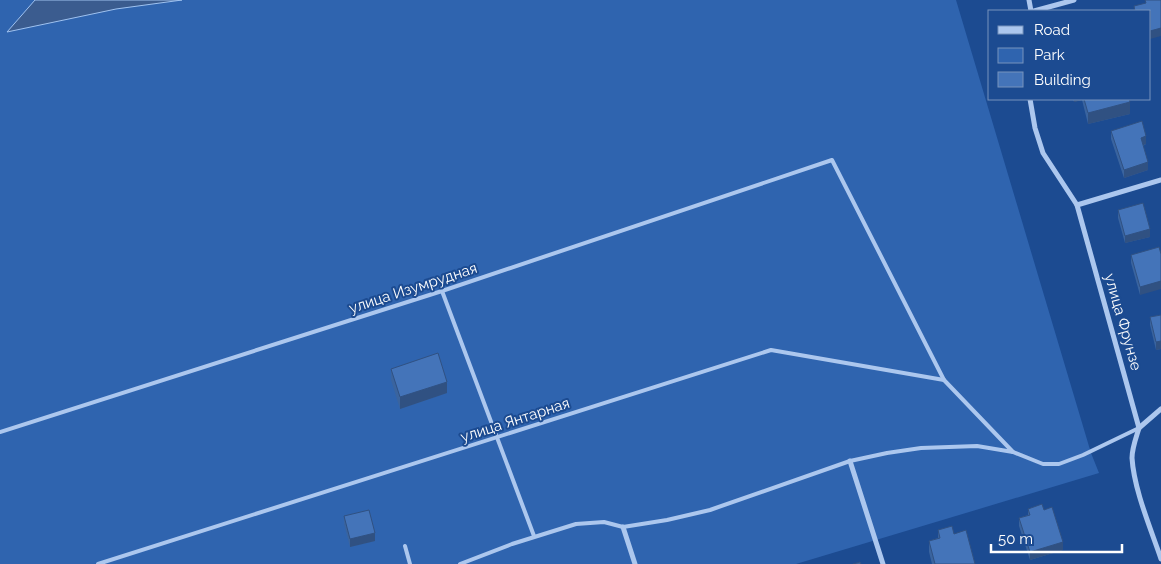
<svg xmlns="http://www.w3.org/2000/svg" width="1161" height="564" font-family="Raleway,sans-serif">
<rect width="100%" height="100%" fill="#1c4b91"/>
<path fill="#2f64af" d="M0 0H956L1091 453 1099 473 796 564H0Z"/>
<path fill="#3b5c8f" stroke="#9fc2f0" d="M35 0H182L116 9 7 32Z"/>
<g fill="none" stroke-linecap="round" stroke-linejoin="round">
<g stroke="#acc7ee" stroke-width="4">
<path d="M442 291 534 536"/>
<path d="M0 432 442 291 832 160 944 380 1013 452"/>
<path d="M405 546 410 564"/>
<path d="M98 564 771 350 944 380"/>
<path d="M460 564 512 544 576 524 604 522 623 527 667 520 710 510 850 461 887 453 921 448 977 446 1013 452 1043 464H1059L1083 455 1139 428"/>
</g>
<g stroke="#acc7ee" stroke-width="5">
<path d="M1029 0 1031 11"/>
<path d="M1034 11 1074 0"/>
<path d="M1030 99 1035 128 1043 153 1077 205 1139 428C1136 438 1132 448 1132 458 1134 490 1151 529 1161 559"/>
<path d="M1077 205 1161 180"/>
<path d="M1139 428 1161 409"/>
<path d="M850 461 883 564"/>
<path d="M623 527 635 564"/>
</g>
</g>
<g fill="#3a649f">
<path d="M1073 99H1129L1130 114 1088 124 1082 100 1074 102Z"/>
<path d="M1111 131 1146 144 1143 146 1148 170 1124 178 1111 139Z"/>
<path d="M1118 210 1150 237 1125 243 1118 218Z"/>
<path d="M1161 254 1140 295 1131 263V255Z"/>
<path d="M1161 315V349L1156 350 1150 325V317Z"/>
<path d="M391 369 447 393 400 409 391 380Z"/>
<path d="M1028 509 1044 510 1063 550 1030 560 1019 526V518L1028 515Z"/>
<path d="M344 516 375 541 350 547 344 524Z"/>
<path d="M938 530 954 534 975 564H932L929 552V541L938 538Z"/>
</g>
<g fill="#305182">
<path d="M1161 28V36L1150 39V31Z"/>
<path d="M1074 99H1082V100L1074 102Z"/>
<path d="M1130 102V114L1088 124V113Z"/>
<path d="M1146 136V144L1141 146V138Z"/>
<path d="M1148 162V170L1124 178V170Z"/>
<path d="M1150 229V237L1125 243V236Z"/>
<path d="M1161 281V289L1140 295V287Z"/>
<path d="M1161 341V349L1156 350V342Z"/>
<path d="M447 382V393L400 409V397Z"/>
<path d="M375 533V541L350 547V539Z"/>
<path d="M1063 542V550L1030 560V552Z"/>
</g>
<g fill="#4474b9" stroke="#305182">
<path d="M1145 0H1161V28L1150 31V11H1135L1134 6 1146 3Z"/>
<path d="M1084 99H1129L1130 102 1088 113Z"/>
<path d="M1142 121 1146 136 1141 138 1148 162 1124 170 1111 131Z"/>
<path d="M1143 203 1150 229 1125 236 1118 210Z"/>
<path d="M1159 247 1161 254V281L1140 287 1131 255Z"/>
<path d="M1161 315V341L1156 342 1150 317Z"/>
<path d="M438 353 447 382 400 397 391 369Z"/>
<path d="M1042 504 1044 510 1052 507 1063 542 1030 552 1019 518 1030 515 1028 509Z"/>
<path d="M369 510 375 533 350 539 344 516Z"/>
<path d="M952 526 954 534 966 530 975 564H935L929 541 940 538 938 530Z"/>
<path d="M860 562 861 564H853Z"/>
</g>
<g text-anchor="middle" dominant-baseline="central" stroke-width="4" stroke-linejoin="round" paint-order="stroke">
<g font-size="15" fill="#fff" stroke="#1c4b91">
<text transform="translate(413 288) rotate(-18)">улица Изумрудная</text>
<text transform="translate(1123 322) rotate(74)">улица Фрунзе</text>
<text transform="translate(515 420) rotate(-18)">улица Янтарная</text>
</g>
</g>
<rect x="988" y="10" width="162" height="90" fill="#1c4b91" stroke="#7793bd"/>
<rect x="998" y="26" width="25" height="8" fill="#acc7ee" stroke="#7793bd"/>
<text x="1034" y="35" font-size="15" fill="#ffffff">Road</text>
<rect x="998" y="48" width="25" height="15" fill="#2f64af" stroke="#7793bd"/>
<text x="1034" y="60" font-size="15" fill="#ffffff">Park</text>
<rect x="998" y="72" width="25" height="15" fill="#4474b9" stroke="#7793bd"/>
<text x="1034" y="85" font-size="15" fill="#ffffff">Building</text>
<path d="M991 544v8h131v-8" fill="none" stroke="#ffffff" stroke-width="2.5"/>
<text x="998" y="544" font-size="15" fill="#ffffff" stroke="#1c4b91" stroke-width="4" paint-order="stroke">50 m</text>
</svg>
